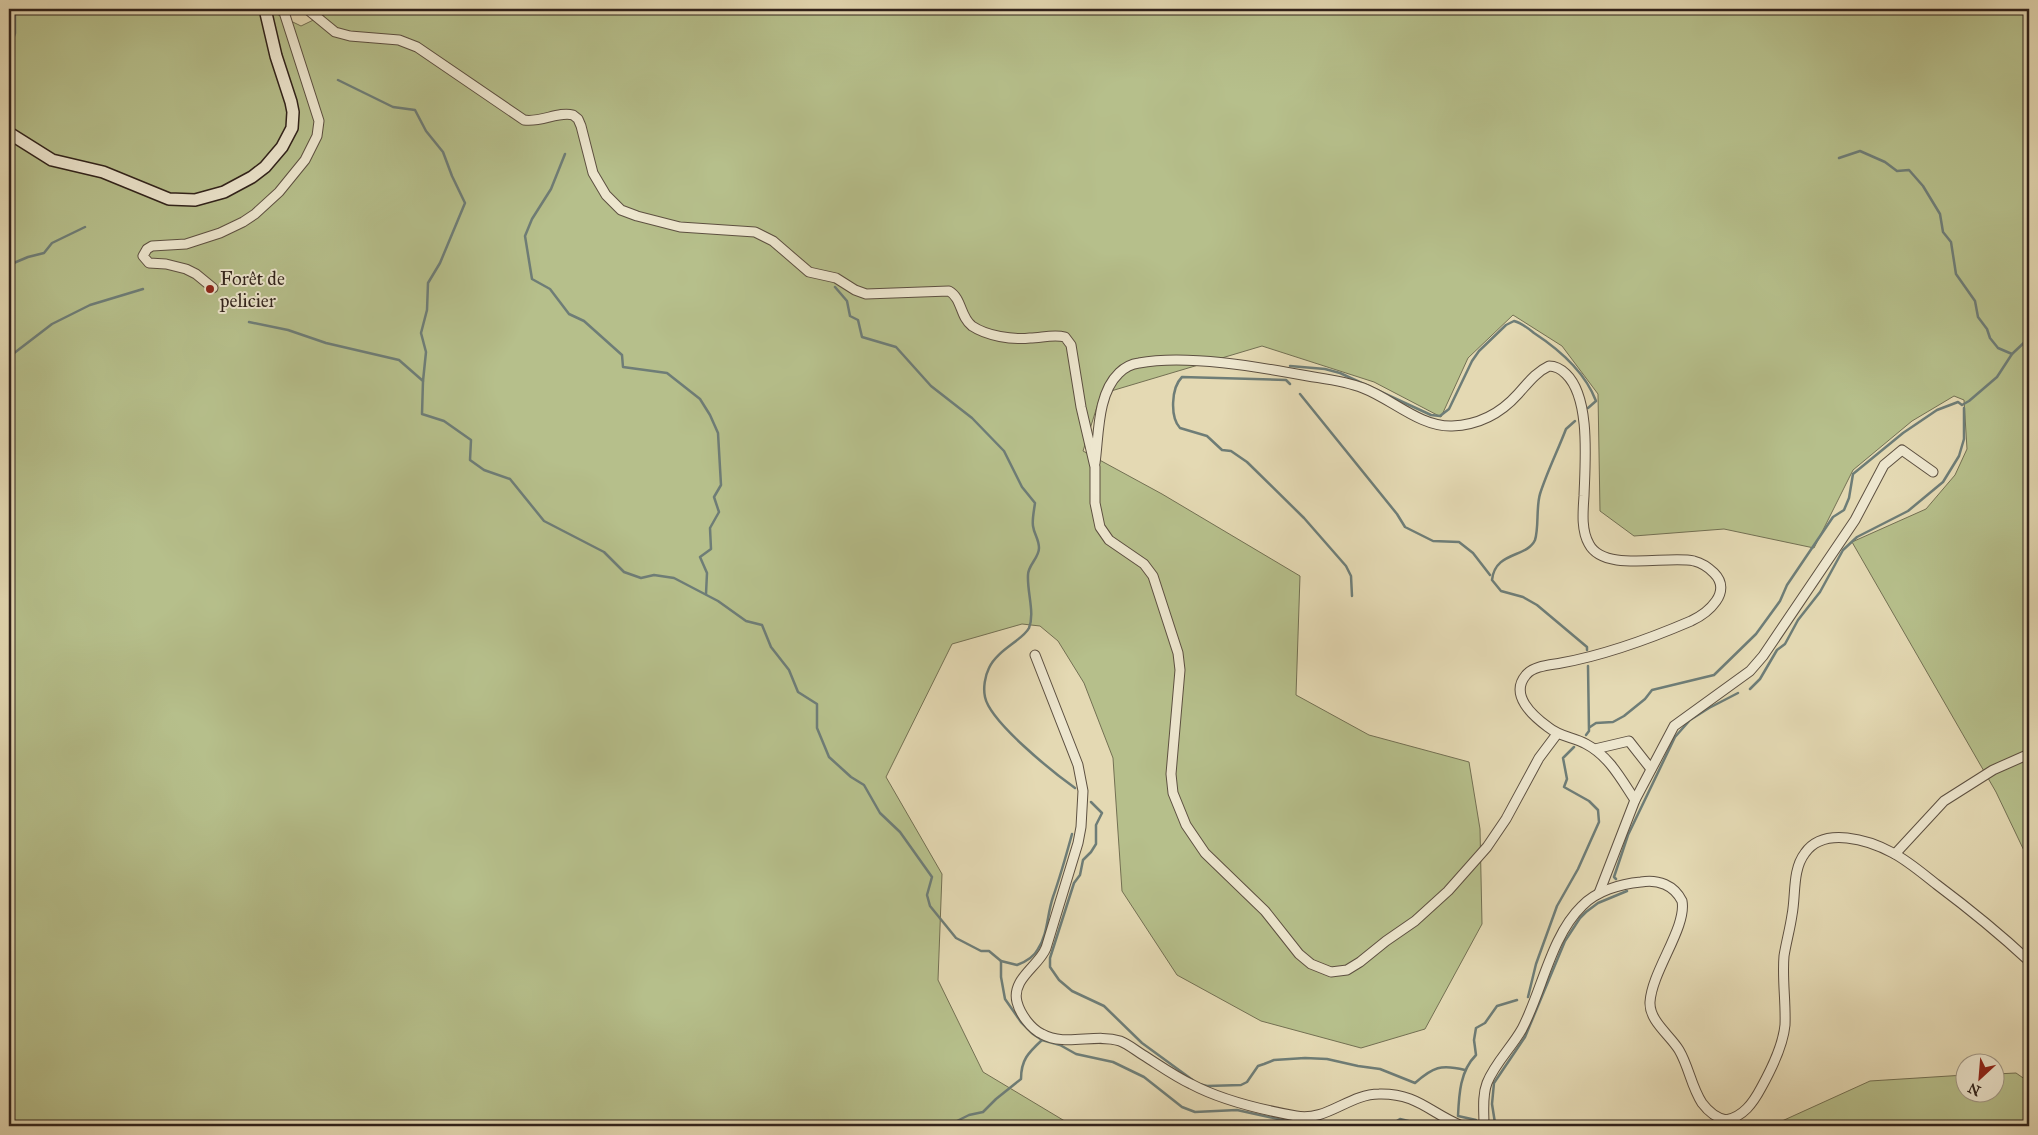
<svg xmlns="http://www.w3.org/2000/svg" width="2038" height="1135" font-family="'IM FELL Great Primer',serif">
<rect width="100%" height="100%" fill="#e4d9b3"/>
<filter id="stains"><feTurbulence type="fractalNoise" baseFrequency=".004" numOctaves="4"/><feColorMatrix values="0 0 0 0 .2 0 0 0 0 .09 0 0 0 0 .02 0 0 0 .5 -.17"/></filter>
<radialGradient id="worn" r=".72"><stop offset=".6" stop-color="#630" stop-opacity="0"/><stop offset="1" stop-color="#630" stop-opacity=".3"/></radialGradient>
<g fill="#b6bf8b" stroke="#737053">
<path d="M9 9H266L301 26 336 9H2029V861L1996 792 1852 542 1926 509 1955 475 1967 449 1964 400 1954 396 1912 421 1853 470 1814 548 1724 529 1634 536 1600 511 1598 394 1562 346 1513 315 1468 358 1441 417 1374 382 1262 346 1101 394 1083 451 1162 494 1300 576 1296 695 1369 735 1469 762 1480 829 1482 924 1425 1029 1361 1048 1261 1021 1177 975 1122 891 1113 758 1084 683 1058 641 1040 626 1022 624 952 644 886 777 942 874 938 980 983 1072 1073 1126H9Z"/>
<path d="M2016 1073 2029 1082V1126H1771L1870 1081 1965 1075 1966 1092H1996V1074Z"/>
</g>
<g fill="none" stroke-linecap="round" stroke-linejoin="round">
<g stroke="#6e7d77" stroke-width="2.5">
<path d="M9 52 15 33V9"/>
<path d="M338 80 393 107 415 110 426 131 443 152 452 176 465 203 440 263 428 283 427 310 421 333 426 352 423 381"/>
<path d="M565 154 551 189 532 219 525 236 532 279 550 289 569 314 584 321 622 355 623 367 667 373 700 399 710 415 718 433 721 485 714 497 719 512 710 528 711 549 700 557 707 573 706 594"/>
<path d="M1839 158 1860 151 1885 162 1897 171 1909 170 1923 186 1940 214 1943 232 1951 242 1956 274 1975 301 1978 317 1987 329 1990 338 1998 348 2012 354"/>
<path d="M9 265 28 257 44 253 52 243 85 227"/>
<path d="M835 287 847 301 850 316 858 320 862 337 896 347 931 386 972 418 1004 451 1022 487 1035 503C1034 511 1032 519 1033 526 1034 534 1039 539 1039 548 1039 558 1028 565 1028 575 1027 592 1035 613 1029 628 1023 640 997 650 989 668 985 676 983 688 985 697 990 722 1054 773 1075 788"/>
<path d="M249 322 288 330 326 343 399 360 423 381 422 414 444 421 471 440 470 460 484 470 510 479 544 521 604 552 624 572 641 578 654 575 674 578 718 601 746 621 762 625 771 647 789 670 798 692 817 704V728L829 757 851 777 864 785 880 813 900 832 932 877 927 895 930 906 956 938 981 951H989L1001 961V977L1005 999 1021 1022 1033 1034 1042 1040 1060 1045 1076 1054 1113 1062 1144 1077 1182 1107 1195 1112 1237 1110 1309 1126"/>
<path d="M9 357 52 324 90 305 143 289"/>
<path d="M1290 366 1325 369 1340 373 1431 415 1440 416 1449 409 1472 361 1479 351 1506 325 1514 321C1522 323 1528 328 1534 333 1560 350 1585 372 1596 401L1588 408"/>
<path d="M1290 384 1286 380 1182 377C1171 388 1170 417 1180 428L1207 436 1222 450 1231 451 1247 462 1304 518 1346 566 1351 576 1352 596"/>
<path d="M1300 394 1397 514 1405 527 1433 541 1459 542 1473 553 1490 575"/>
<path d="M1575 421 1566 429C1558 450 1547 472 1540 494 1536 507 1539 528 1535 540 1527 558 1495 551 1492 580L1501 591 1523 597 1537 605 1587 647V650"/>
<path d="M1750 689 1760 679 1777 650 1785 644 1798 620 1820 592 1843 550 1857 537 1908 511 1943 482 1959 456 1964 439V408"/>
<path d="M1590 727 1596 723 1613 722 1624 716 1645 699 1652 690 1714 675 1756 634 1780 601 1787 585 1833 517 1844 510 1849 498 1853 474 1903 433 1937 410 1958 402 1962 405 1969 401 1997 377 2012 354 2029 338"/>
<path d="M1586 735 1589 731 1588 666"/>
<path d="M1091 802 1102 813 1096 825V844L1091 852 1083 860 1080 875 1074 883 1050 958V967L1059 980 1072 991 1104 1006 1142 1043 1194 1081"/>
<path d="M1616 879 1614 877 1628 835 1675 737 1690 720 1709 708 1738 693"/>
<path d="M1001 961 1017 965C1025 962 1034 957 1038 949 1048 934 1047 914 1053 897 1060 877 1066 856 1072 834"/>
<path d="M1528 997 1536 964 1557 906 1578 869 1599 822 1598 810 1589 801 1564 787 1567 779 1563 758 1574 747"/>
<path d="M1199 1084 1207 1086 1241 1085 1247 1082 1258 1066 1264 1064 1274 1060 1305 1058 1327 1059 1358 1066 1380 1069 1415 1083C1433 1067 1441 1064 1465 1070"/>
<path d="M1476 1120 1458 1116C1459 1094 1460 1071 1476 1055L1474 1040 1476 1028 1485 1023 1497 1006 1517 1000"/>
<path d="M1492 1123H1495L1492 1104 1494 1083 1525 1037 1565 941 1580 918 1586 912 1598 903 1627 891"/>
<path d="M947 1126 969 1115 983 1112 996 1099 1021 1079C1021 1060 1028 1053 1042 1040"/>
<path d="M1389 1126 1400 1119 1429 1126"/>
</g>
<defs>
<g id="street">
<path d="M307 9 335 32 350 36 399 40 417 47 524 120C541 123 558 111 573 115L578 119 581 126 593 173 606 195 621 210 637 216 680 227 755 232 773 241 809 272 836 278 855 290 866 294 949 291C962 298 960 317 972 326 987 336 1012 340 1030 338 1041 338 1053 334 1065 337L1071 345 1081 407 1095 467V503L1100 527 1109 540 1144 564 1153 576 1178 653 1180 670 1171 774 1173 793 1186 825 1205 853 1265 911 1299 954 1311 964 1331 972 1347 970 1360 962 1386 941 1415 921 1448 891 1487 847 1506 819 1539 758 1557 734"/>
<path d="M213 288 196 274 186 269 166 264 149 263 143 256 147 249 152 246 186 244 220 233 243 222 255 214 279 192 305 160 317 136 319 121 283 9"/>
<path d="M1095 463C1099 435 1097 394 1119 373 1124 368 1131 364 1139 363 1186 354 1259 367 1308 376 1326 379 1345 381 1363 388 1392 399 1420 427 1452 426 1478 425 1501 413 1518 394 1528 383 1536 372 1549 366 1556 366 1561 369 1566 374 1591 398 1585 463 1584 496 1583 511 1581 530 1589 544 1604 573 1667 555 1694 561 1702 563 1708 567 1714 573 1733 592 1708 613 1691 621 1649 639 1606 655 1561 663 1550 665 1533 666 1526 675 1509 695 1533 716 1548 727 1560 737 1573 737 1586 744 1609 756 1621 779 1635 800"/>
<path d="M1035 655 1078 765 1083 791 1081 827 1078 843 1046 948C1039 966 1011 979 1017 1002 1020 1014 1031 1029 1042 1034 1065 1047 1095 1033 1120 1041 1128 1044 1135 1050 1143 1055 1159 1065 1174 1076 1191 1084 1221 1100 1263 1110 1296 1116 1326 1122 1349 1094 1379 1094 1417 1093 1430 1113 1462 1126"/>
<path d="M1595 749 1629 741 1651 769"/>
<path d="M1895 854 1944 801 1993 770 2029 754"/>
<path d="M1599 893 1635 800 1674 726 1750 671 1763 656 1855 520 1884 465 1902 450 1933 472"/>
<path d="M1484 1125C1484 1111 1482 1096 1487 1083 1495 1063 1512 1047 1522 1029 1542 991 1551 936 1582 906 1596 891 1620 884 1641 882 1658 879 1674 885 1682 901 1687 927 1652 971 1650 1002 1649 1021 1670 1035 1679 1050 1689 1067 1691 1086 1702 1103 1708 1111 1716 1118 1726 1120 1743 1117 1753 1103 1761 1088 1771 1070 1783 1046 1785 1025 1786 1002 1782 979 1784 956 1786 943 1790 929 1792 915 1796 895 1792 870 1805 853 1824 826 1869 840 1893 853 1908 861 1922 873 1936 884 1968 908 2000 934 2029 961"/>
</g>
<path id="secondary" d="M9 133 52 160 103 172 169 199 195 200 224 192 252 177 265 167 282 147 292 128 293 112 291 102 276 56 265 9"/>
</defs>
<use href="#street" stroke="#5d5041" stroke-width="11"/>
<use href="#secondary" stroke="#30221b" stroke-width="14"/>
<use href="#street" stroke="#ede6ce" stroke-width="9"/>
<use href="#secondary" stroke="#ede6ce" stroke-width="11"/>
</g>
<circle fill="#8f2418" stroke="#ede6ce" stroke-width="2" cx="210" cy="289" r="5"/>
<g text-anchor="middle" dominant-baseline="central" stroke-width="4" stroke-linejoin="round" paint-order="stroke">
<g font-size="19" fill="#30221b" stroke="#ede6ce" text-anchor="start">
<text x="220" y="278">Forêt de<tspan x="220" dy="22">pelicier</tspan></text>
</g>
</g>
<rect width="2038" height="1135" fill="none" stroke="#e4d9b3" stroke-width="30"/>
<rect x="10" y="10" width="2018" height="1115" fill="none" stroke="#30221b" stroke-width="2.5"/>
<rect x="15" y="15" width="2008" height="1105" fill="none" stroke="#30221b"/>
<g transform="translate(1980 1078) rotate(206)"><circle r="24" fill="#ede6ce" stroke="#a19886"/>
<path d="M0-4L9 19L0 12L-9 19Z" fill="#8f2418"/>
<text y="-8" font-size="14" font-weight="bold" text-anchor="middle" fill="#30221b">N</text>
</g>
<rect width="100%" height="100%" filter="url(#stains)"/>
<rect width="100%" height="100%" fill="url(#worn)"/>
</svg>
